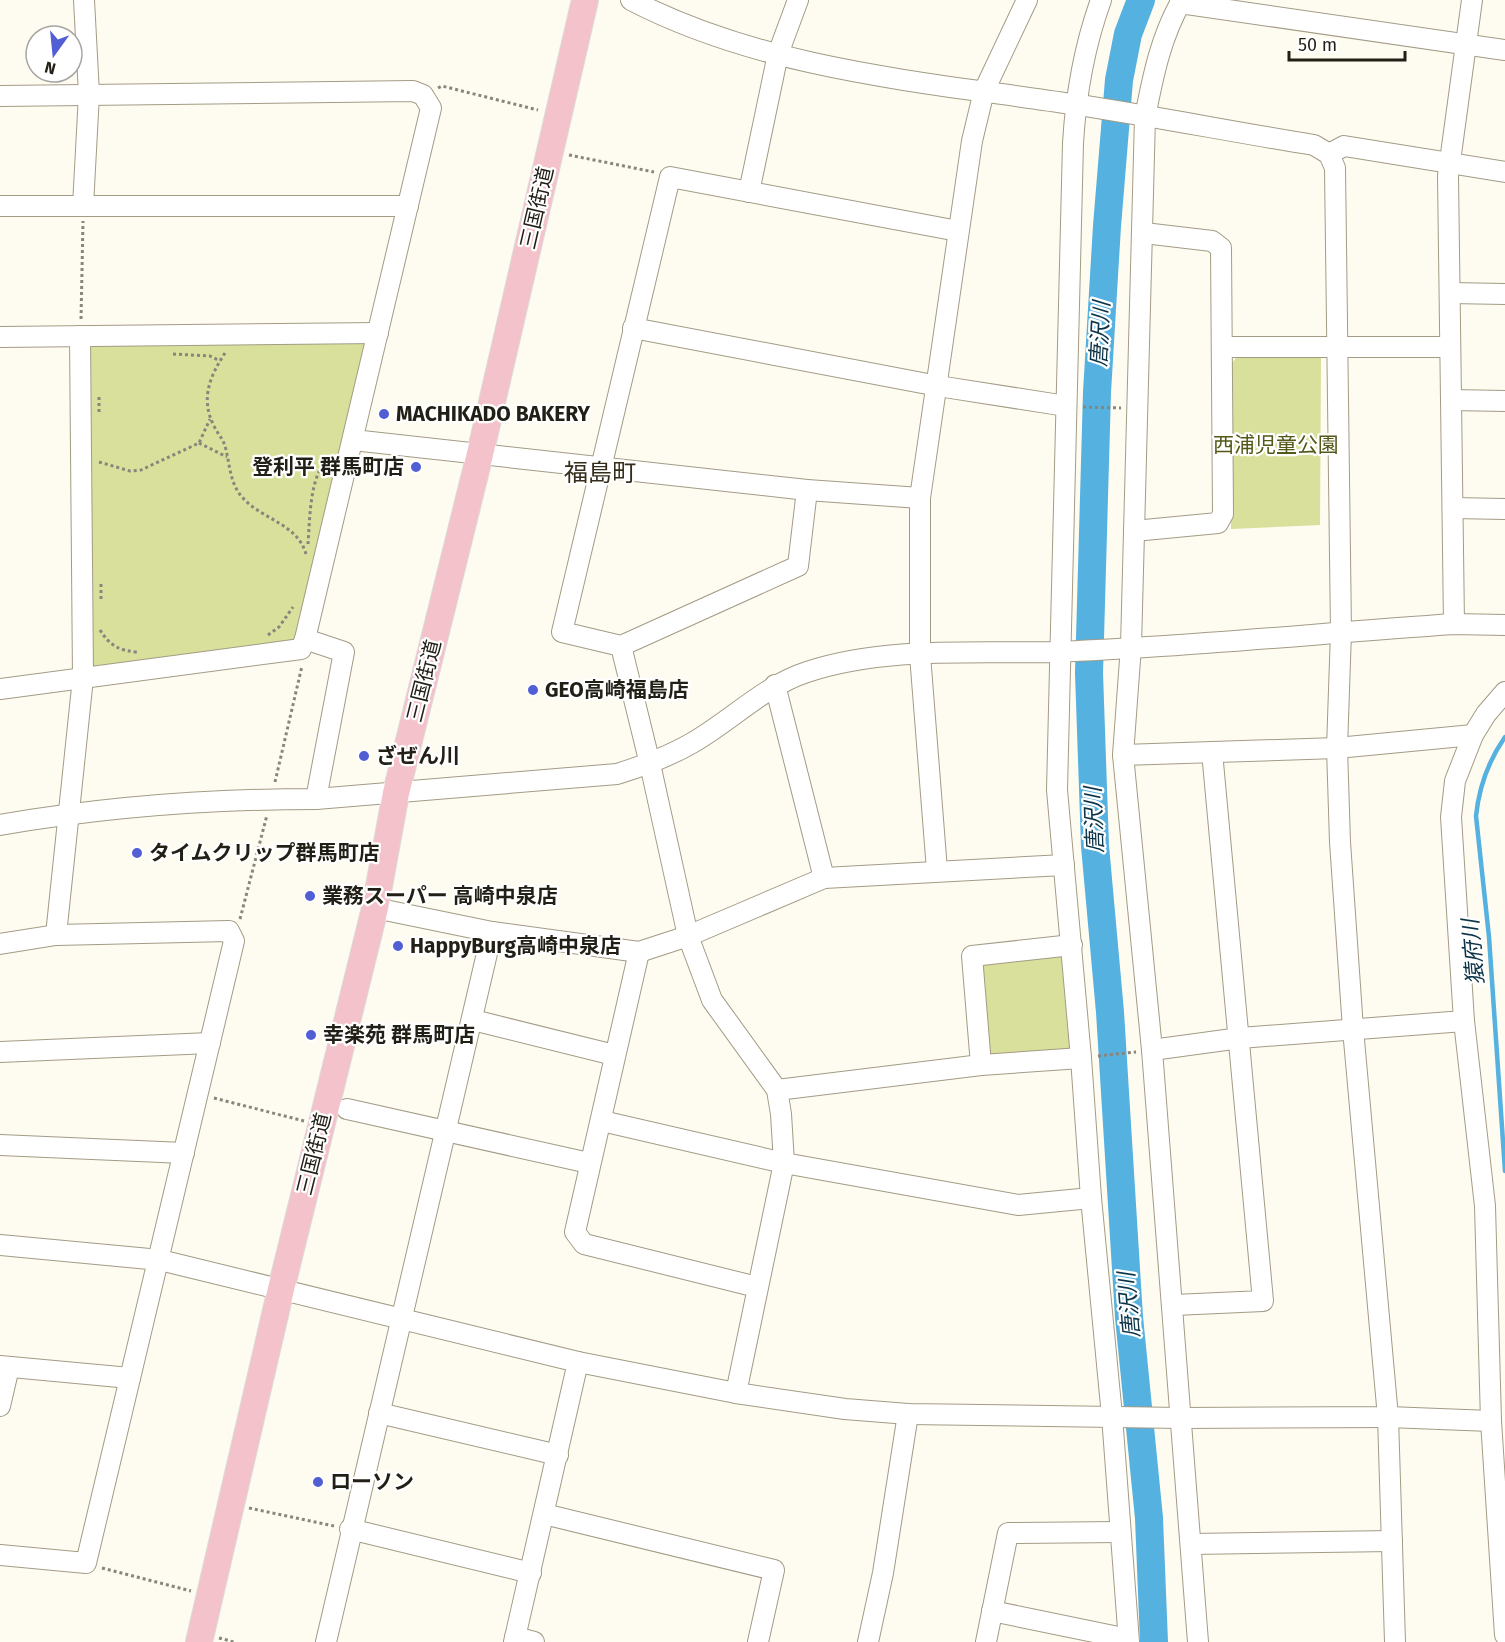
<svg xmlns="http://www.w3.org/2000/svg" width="1505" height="1642" font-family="'Fira Sans','Noto Sans JP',sans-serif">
<rect width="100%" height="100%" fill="#fefbf1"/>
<g fill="#d8e09b">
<path d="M378 333 298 639 93 667 80 336Z"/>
<path d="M1238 355 1321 358 1320 525 1231 529 1230 366Z"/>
<path d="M1061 951 1066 956 1075 1041 1070 1049 990 1055 981 962Z"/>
</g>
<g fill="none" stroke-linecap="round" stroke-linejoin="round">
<path stroke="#55b1e0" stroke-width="4.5" d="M1505 737C1489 760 1479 787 1476 816L1489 937 1505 1171"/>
<path stroke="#55b1e0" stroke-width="28" d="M1141 0 1128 34 1119 80 1107 226 1097 392 1089 673 1095 846 1110 1012 1129 1317 1149 1518 1154 1642"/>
<defs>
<g id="minor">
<path d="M1101 0C1084 47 1076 93 1073 143L1057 790 1081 1058 1091 1198 1112 1416 1129 1642"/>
<path d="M1182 0C1161 36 1153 76 1145 117L1131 646 1123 755 1152 1050 1198 1642"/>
<path d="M1180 3 1505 50"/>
<path d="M0 96 413 91 423 95 431 108 305 639 301 649 0 689"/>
<path d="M1329 154 1344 146 1505 172"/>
<path d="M749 192 778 54 798 0"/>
<path d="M0 206H408"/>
<path d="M83 206 89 94 84 0"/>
<path d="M1450 293 1505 294"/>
<path d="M633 328 938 386 1066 406"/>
<path d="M0 337 378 333"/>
<path d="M1223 347H1449"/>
<path d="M1451 400 1505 401"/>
<path d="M353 440 807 490 920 498"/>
<path d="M807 490 798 566 621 646 562 632 670 177 958 231"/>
<path d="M1453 508 1505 509"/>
<path d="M1134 531 1218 523 1223 514 1221 248 1212 241 1144 233"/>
<path d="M1454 624 1448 176 1472 0"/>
<path d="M305 639 344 652 316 799"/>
<path d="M621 646 650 764 688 936 712 1000 777 1090 781 1114 784 1163 736 1393"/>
<path d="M775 685 824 878"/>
<path d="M1505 692 1486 714 1473 735 1455 781 1451 817 1464 1021 1485 1206 1491 1421 1505 1635"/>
<path d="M1123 755 1337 748 1473 735"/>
<path d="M0 825C104 807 211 799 316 799L617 774C643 766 668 757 692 743 732 720 764 686 807 672 886 646 974 654 1055 652 1188 647 1321 633 1454 624L1505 625"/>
<path d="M937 870 920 655V498L972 141 984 91 1027 0"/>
<path d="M375 908 492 932 639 952 688 936 824 878 1064 865"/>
<path d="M56 935 83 678 80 336"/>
<path d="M0 944 56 935 229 931 234 941 86 1563 0 1555"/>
<path d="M639 952 575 1232 584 1244 757 1287"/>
<path d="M473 1020 614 1055"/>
<path d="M1152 1050 1240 1038 1464 1021"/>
<path d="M0 1052 210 1043"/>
<path d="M981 1065 972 956 1072 945"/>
<path d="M777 1090 981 1065 1081 1058"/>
<path d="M347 1109 589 1163"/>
<path d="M602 1121 784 1163 1018 1205 1091 1198"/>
<path d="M0 1145 184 1153"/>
<path d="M0 1245 160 1260 578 1362 736 1393 845 1409 908 1414 1181 1418 1388 1417 1353 1029 1340 842 1337 748 1341 632 1335 168 1329 154 1314 145C1233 132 1153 116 1072 104 925 82 766 70 631 0"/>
<path d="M1174 1305 1263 1301 1212 752"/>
<path d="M0 1366 130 1378"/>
<path d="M0 1406 9 1367"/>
<path d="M379 1413 558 1455"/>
<path d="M544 1514 774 1570 758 1642"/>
<path d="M350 1529 531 1573"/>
<path d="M1191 1544 1392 1541"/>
<path d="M992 1611 1128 1639"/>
<path d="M515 1637 534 1642"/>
<path d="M326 1642 492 932"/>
<path d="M514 1642 578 1362"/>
<path d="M868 1642 883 1573 908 1414"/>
<path d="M986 1642 1008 1533 1120 1532"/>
<path d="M1395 1642 1388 1417 1491 1421"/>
</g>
<path id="major" d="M199 1642 281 1289 375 908 396 793 480 454 585 0"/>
</defs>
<use href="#minor" stroke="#a39b85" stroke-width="22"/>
<use href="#major" stroke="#dcdbda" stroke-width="28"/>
<g stroke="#88857c" stroke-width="3" stroke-dasharray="3 3" stroke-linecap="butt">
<path d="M438 88 442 86 538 110"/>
<path d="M569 155 654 172"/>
<path d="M81 319 83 221"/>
<path d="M225 353C210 376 200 399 214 426 218 435 224 439 226 450 230 466 230 483 242 497 262 520 297 523 306 554"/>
<path d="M173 354 210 356 220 361"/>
<path d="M99 397V412"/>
<path d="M1083 407 1121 408"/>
<path d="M199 443 227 457"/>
<path d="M99 462 130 471 141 470 199 443 210 419"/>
<path d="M308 544C310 520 309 473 330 457"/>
<path d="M101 584V601"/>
<path d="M100 630C110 646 120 651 138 652"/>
<path d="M268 635 279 627 293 607"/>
<path d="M275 782 302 666"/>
<path d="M240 919 267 815"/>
<path d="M1098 1056 1136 1052"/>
<path d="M214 1098 304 1121"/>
<path d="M249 1508 334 1526"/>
<path d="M102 1568 191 1591"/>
<path d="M219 1638 234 1642"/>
</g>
<use href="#minor" stroke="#fff" stroke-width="20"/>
<use href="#major" stroke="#f4c2cb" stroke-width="26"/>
</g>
<g fill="#515ed4" stroke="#fff" stroke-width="2">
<circle cx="384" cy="414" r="6"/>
<circle cx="416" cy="467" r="6"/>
<circle cx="533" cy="690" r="6"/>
<circle cx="364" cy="756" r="6"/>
<circle cx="137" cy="853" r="6"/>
<circle cx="310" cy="896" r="6"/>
<circle cx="398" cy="946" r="6"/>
<circle cx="311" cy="1035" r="6"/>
<circle cx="318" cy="1482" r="6"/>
</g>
<g text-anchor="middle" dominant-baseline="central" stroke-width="4.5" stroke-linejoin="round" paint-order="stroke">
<g font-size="21" fill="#221f16" stroke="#fff">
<text transform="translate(537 208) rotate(-77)">三国街道</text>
<text transform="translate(424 681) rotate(-76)">三国街道</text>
<text transform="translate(314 1154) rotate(-76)">三国街道</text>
</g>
<g font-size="21" font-weight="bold" fill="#221f16" stroke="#fff" text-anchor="start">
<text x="396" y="414">MACHIKADO BAKERY</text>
<text x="404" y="467" text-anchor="end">登利平 群馬町店</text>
<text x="545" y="690">GEO高崎福島店</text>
<text x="376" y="756">ざぜん川</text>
<text x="149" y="853">タイムクリップ群馬町店</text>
<text x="322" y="896">業務スーパー 高崎中泉店</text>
<text x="410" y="946">HappyBurg高崎中泉店</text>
<text x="323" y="1035">幸楽苑 群馬町店</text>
<text x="330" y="1482">ローソン</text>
</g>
<g font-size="21" fill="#54591a" stroke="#fff">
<text x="1276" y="445">西浦児童公園</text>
</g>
<g font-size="22" font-style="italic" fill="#0b3448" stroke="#fff">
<text transform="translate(1100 334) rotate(-87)">唐沢川</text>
<text transform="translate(1094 820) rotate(-92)">唐沢川</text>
<text transform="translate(1473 952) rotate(-95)">猿府川</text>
<text transform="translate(1129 1305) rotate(-95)">唐沢川</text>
</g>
<g font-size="24" fill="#342d1a" stroke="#fff">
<text x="600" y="473">福島町</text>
</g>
</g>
<g transform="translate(54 54) rotate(195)"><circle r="28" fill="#ffffff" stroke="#a7a5a2" stroke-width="1.5"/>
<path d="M0-4.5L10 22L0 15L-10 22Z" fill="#515ed4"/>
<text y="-9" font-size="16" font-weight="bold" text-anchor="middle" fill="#221f16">N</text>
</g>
<path d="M1289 51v9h116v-9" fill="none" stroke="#221f16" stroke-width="3"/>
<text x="1298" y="51" font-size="18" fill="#221f16" stroke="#ffffff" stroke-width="4.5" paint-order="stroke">50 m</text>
</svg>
